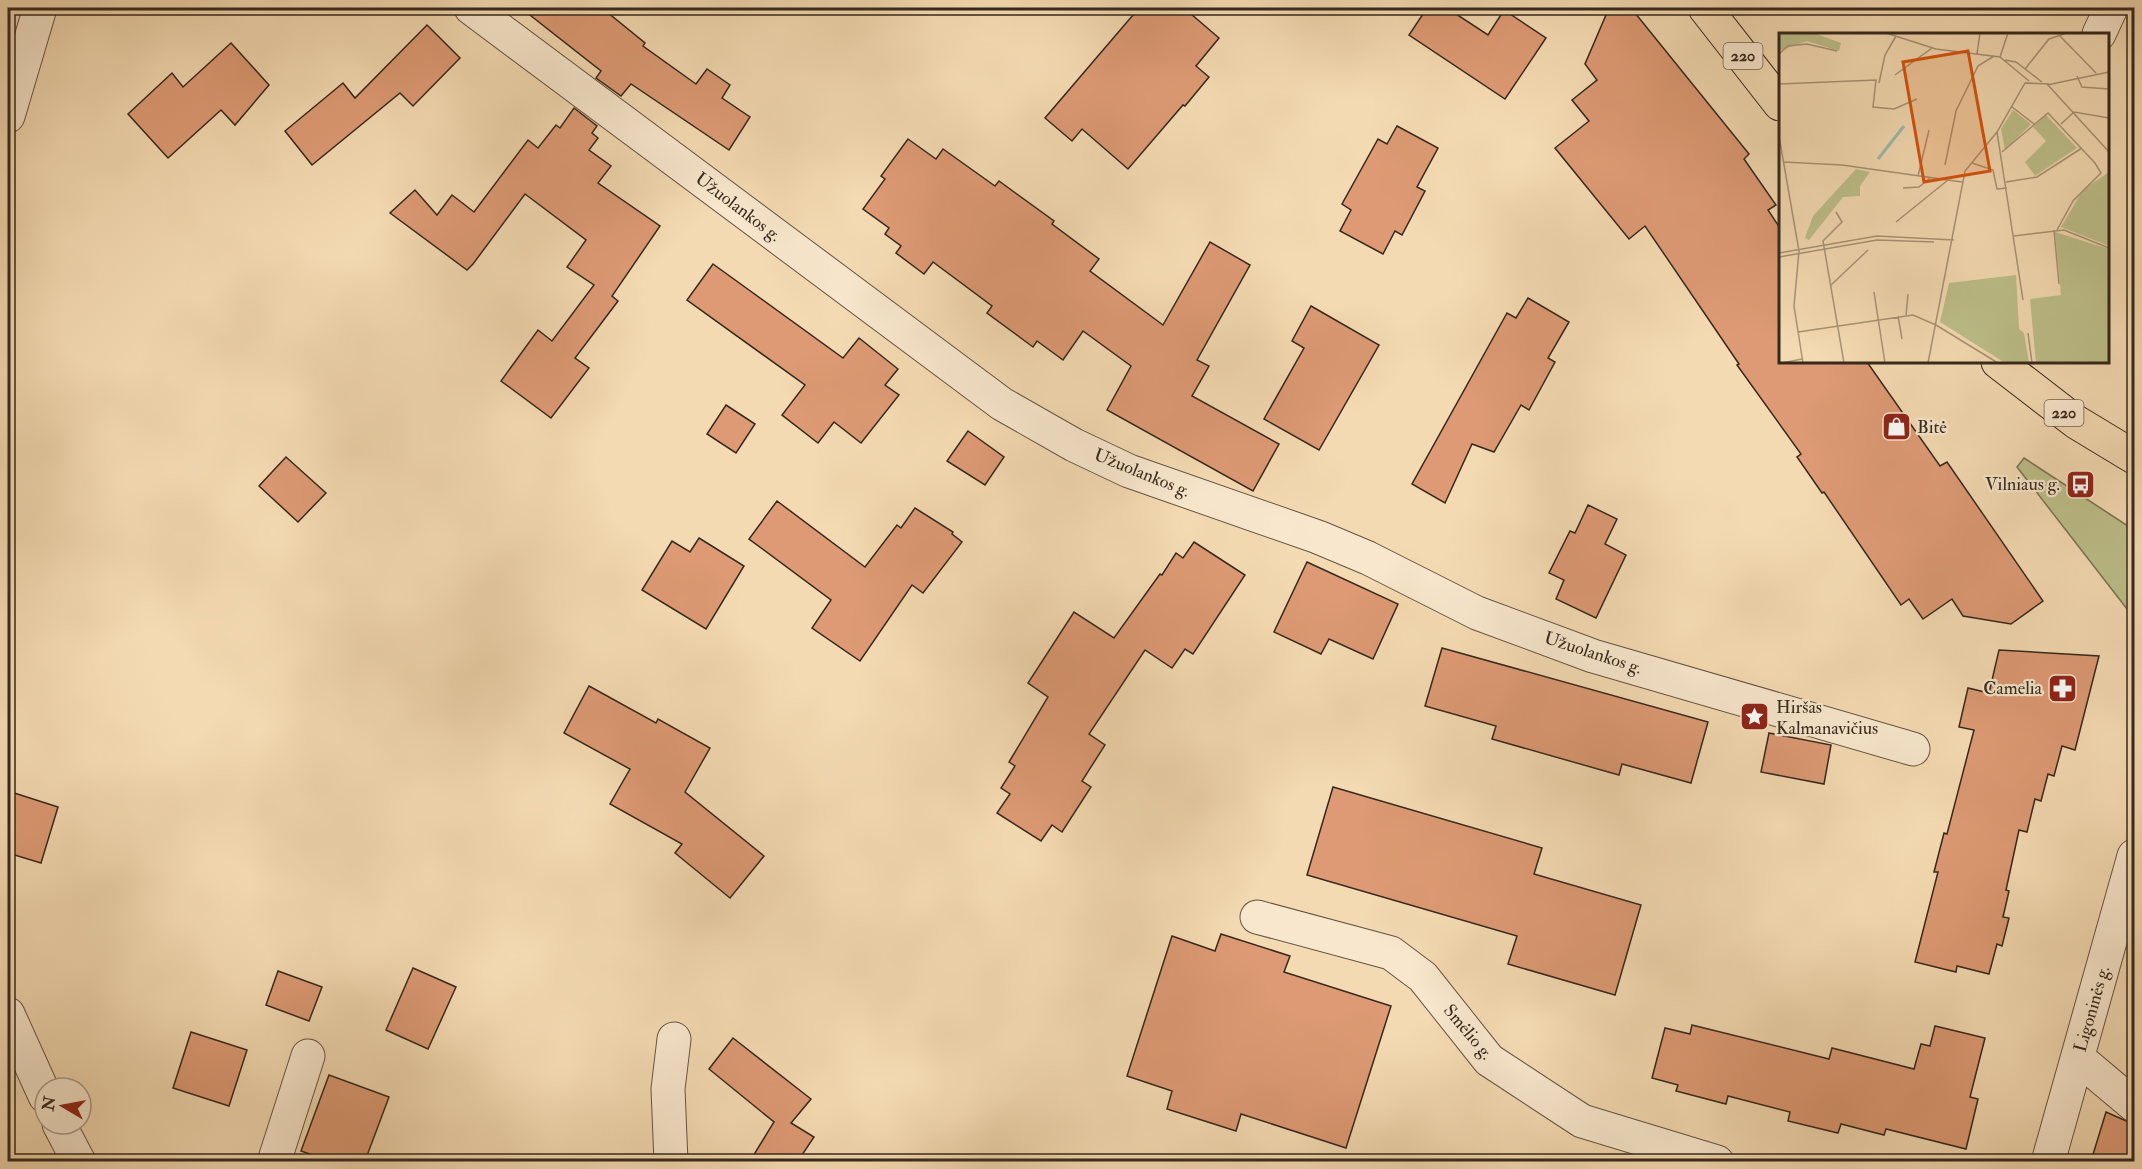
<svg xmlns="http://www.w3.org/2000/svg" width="2142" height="1169" font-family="'IM FELL Double Pica',serif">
<rect width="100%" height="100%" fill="#f4dab2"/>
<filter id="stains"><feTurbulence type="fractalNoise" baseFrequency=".00333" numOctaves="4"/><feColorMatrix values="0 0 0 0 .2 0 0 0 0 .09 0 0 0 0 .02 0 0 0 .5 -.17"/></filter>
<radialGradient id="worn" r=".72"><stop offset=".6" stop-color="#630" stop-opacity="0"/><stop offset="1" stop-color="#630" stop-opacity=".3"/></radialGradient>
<path fill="#bdbf8a" stroke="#797454" stroke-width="1.5" d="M2024 458 2134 530V618L2017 467Z"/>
<g fill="#dd9a74" stroke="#35281d" stroke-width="1.5">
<path d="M521 8H602L645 43 643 46 696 84 707 69 730 85 722 98 750 117 729 150 631 84 621 96 596 78 601 71Z"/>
<path d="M1139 8H1184L1219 38 1196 66 1209 77 1185 106 1183 105 1128 169 1082 129 1072 141 1045 118Z"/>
<path d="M1427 8H1447L1488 35 1504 10 1546 38 1505 99 1409 35Z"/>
<path d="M1609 8H1631L1749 154 1744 159 1776 205 1768 210 1780 228V362H1867L1940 466 1947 462 2043 601 2011 624 1963 616 1952 599 1923 619 1909 599 1901 605 1824 492 1822 493 1797 457 1801 454 1737 365 1739 364 1645 226 1629 239 1555 148 1589 121 1572 100 1597 80 1585 64Z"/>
<path d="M427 25 460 58 413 106 400 93 312 165 285 131 343 83 355 98Z"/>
<path d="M231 43 269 85 235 125 221 110 168 158 128 114 172 73 183 87Z"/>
<path d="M574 108 597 126 592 133 598 138 589 150 611 166 598 183 660 226 612 296 618 301 575 358 589 368 551 418 501 381 538 330 552 341 594 285 567 267 586 240 525 194 473 264 467 270 390 213 415 190 437 215 452 195 474 212 528 140 538 148 556 125 560 128Z"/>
<path d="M1397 126 1438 148 1417 187 1425 191 1402 235 1395 231 1383 254 1340 231 1351 210 1342 204 1378 139 1387 144Z"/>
<path d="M908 139 936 159 943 149 995 186 999 181 1054 221 1052 224 1099 259 1090 271 1163 325 1210 242 1250 265 1197 360 1209 366 1192 396 1279 444 1253 491 1107 410 1131 366 1083 331 1063 360 1037 341 1033 347 987 313 992 306 933 262 924 274 896 253 901 246 885 234 889 228 863 209 885 179 881 176Z"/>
<path d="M713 264 843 358 859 338 898 369 885 385 899 395 861 443 834 422 818 443 782 415 805 385 687 300Z"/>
<path d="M1528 298 1569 322 1548 358 1555 362 1529 410 1521 405 1494 452 1472 444 1445 503 1412 484 1507 313 1516 318Z"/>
<path d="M1311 306 1379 345 1319 450 1264 419 1304 348 1292 341Z"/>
<path d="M726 405 755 424 736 453 707 434Z"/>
<path d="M968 431 1004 457 985 485 947 461Z"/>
<path d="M286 457 326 493 298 522 259 486Z"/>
<path d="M777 501 865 567 897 525 901 528 915 508 953 532 952 534 962 542 923 593 912 585 860 661 812 628 831 600 749 539Z"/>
<path d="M1588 505 1617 519 1605 544 1626 555 1596 618 1556 599 1564 580 1549 573 1570 531 1575 533Z"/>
<path d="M699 538 744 566 706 629 642 590 672 541 690 552Z"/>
<path d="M1194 542 1245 575 1193 654 1185 649 1172 668 1145 650 1089 734 1105 745 1082 781 1091 787 1062 832 1052 825 1041 841 997 813 1010 794 1001 788 1015 766 1009 762 1048 697 1028 683 1074 612 1114 638 1160 574 1162 575 1176 553 1183 558Z"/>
<path d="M1307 562 1398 604 1373 659 1329 639 1321 654 1274 632Z"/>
<path d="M1442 648 1708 722 1691 783 1622 764 1619 775 1492 739 1496 726 1425 706Z"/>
<path d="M1999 650 2099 656 2075 750 2062 746 2054 776 2048 774 2041 801 2035 799 2027 832 2019 830 2006 890 2009 891 2003 917 2009 918 2002 946 1997 944 1989 974 1957 966 1956 972 1915 962 1938 872H1934L1944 833 1947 834 1974 730 1959 727 1968 688 1989 693Z"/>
<path d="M589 686 656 723 658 719 710 748 685 792 764 856 730 898 675 853 682 844 610 804 630 769 564 733Z"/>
<path d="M1769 733 1831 745 1824 784 1761 772Z"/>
<path d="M1333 787 1542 848 1534 874 1641 905 1615 995 1508 964 1517 936 1307 875Z"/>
<path d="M8 791 58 807 41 863 8 853Z"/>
<path d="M1221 934 1290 956 1284 972 1391 1006 1346 1148 1241 1114 1236 1131 1167 1109 1172 1091 1127 1076 1172 936 1215 951Z"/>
<path d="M413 968 456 987 428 1049 386 1030Z"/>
<path d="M278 971 322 987 309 1021 266 1005Z"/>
<path d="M1692 1025 1829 1059 1832 1048 1914 1069 1921 1044 1930 1046 1935 1026 1985 1038 1970 1097 1978 1099 1966 1149 1886 1129 1884 1135 1841 1124 1838 1133 1788 1121 1790 1112 1728 1096 1726 1104 1676 1091 1678 1085 1652 1078 1665 1028 1690 1034Z"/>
<path d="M191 1032 247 1050 229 1106 173 1088Z"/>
<path d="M733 1038 811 1099 791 1123 814 1137 798 1161H750L774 1122 709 1069Z"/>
<path d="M329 1075 389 1097 365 1161H330L301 1151Z"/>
<path d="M2106 1112 2131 1123 2134 1135V1161H2091Z"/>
</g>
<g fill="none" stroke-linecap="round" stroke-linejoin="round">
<defs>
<g id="minor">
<path d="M471 8 1002 404 1074 445 1129 471 1318 537 1368 558 1477 613 1593 656 1913 749"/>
<path d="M2099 34 2111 8"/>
<path d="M1257 917 1391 953 1423 977 1489 1060 1582 1121 1717 1162"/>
<path d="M8 1014 45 1096"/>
<path d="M2078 1058 2134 1105"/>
<path d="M59 1124 79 1162"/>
<path d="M274 1162 308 1056"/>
<path d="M671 1162 668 1089 674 1039"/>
<path d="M2048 1162 2134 856"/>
</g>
<path id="tertiary" d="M8 116 40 8"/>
<g id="primary">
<path d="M1705 8 1780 104"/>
<path d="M1998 362 2076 422 2134 457"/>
</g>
</defs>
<use href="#minor" stroke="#655442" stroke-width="35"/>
<use href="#tertiary" stroke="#655442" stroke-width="35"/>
<use href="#primary" stroke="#35281d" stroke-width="35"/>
<use href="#minor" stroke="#f8e7cd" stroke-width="33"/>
<use href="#tertiary" stroke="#f8e7cd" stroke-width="33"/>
<use href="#primary" stroke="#f4dab2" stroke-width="33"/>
</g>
<defs>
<symbol id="shop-square" viewBox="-11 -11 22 22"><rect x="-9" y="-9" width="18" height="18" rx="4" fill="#8f2418" stroke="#f8e7cd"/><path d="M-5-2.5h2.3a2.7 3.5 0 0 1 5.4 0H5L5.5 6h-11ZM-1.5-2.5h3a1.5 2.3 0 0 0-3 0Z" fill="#fff"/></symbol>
<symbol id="bus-square" viewBox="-11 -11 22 22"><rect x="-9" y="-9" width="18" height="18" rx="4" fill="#8f2418" stroke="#f8e7cd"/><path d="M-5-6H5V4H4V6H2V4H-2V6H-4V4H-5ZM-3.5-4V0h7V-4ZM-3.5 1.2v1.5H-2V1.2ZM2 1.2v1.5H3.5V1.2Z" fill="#fff"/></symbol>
<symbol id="pharmacy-square" viewBox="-11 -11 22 22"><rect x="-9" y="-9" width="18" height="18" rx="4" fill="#8f2418" stroke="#f8e7cd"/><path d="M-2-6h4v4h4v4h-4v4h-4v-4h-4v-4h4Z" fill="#fff"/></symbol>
<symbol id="sight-square" viewBox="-11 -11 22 22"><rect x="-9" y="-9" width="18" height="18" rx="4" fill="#8f2418" stroke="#f8e7cd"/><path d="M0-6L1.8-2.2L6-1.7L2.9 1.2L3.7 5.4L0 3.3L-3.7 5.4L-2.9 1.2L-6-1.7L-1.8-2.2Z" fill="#fff"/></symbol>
</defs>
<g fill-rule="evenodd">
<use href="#shop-square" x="1880" y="410" width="33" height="33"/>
<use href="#bus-square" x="2064" y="468" width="33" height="33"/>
<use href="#pharmacy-square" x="2046" y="672" width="33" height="33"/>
<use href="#sight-square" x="1738" y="700" width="33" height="33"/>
</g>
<g text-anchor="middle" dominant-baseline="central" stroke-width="4.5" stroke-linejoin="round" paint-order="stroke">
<g fill="#f8e7cd" stroke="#706152" stroke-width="1.5">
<rect x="1723.5" y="43" width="39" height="26" rx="4.5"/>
<rect x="2044.5" y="400" width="39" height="26" rx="4.5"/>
</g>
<g font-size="16" font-weight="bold" fill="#35281d">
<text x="1743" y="56">220</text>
<text x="2064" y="413">220</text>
</g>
<g font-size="18" fill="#35281d" stroke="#f8e7cd">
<text transform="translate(738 207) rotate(37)">Užuolankos g.</text>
<text transform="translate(1142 473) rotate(22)">Užuolankos g.</text>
<text transform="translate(1593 653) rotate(18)">Užuolankos g.</text>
<text transform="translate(2092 1009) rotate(-74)">Ligoninės g.</text>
<text transform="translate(1468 1032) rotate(50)">Smėlio g.</text>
</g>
<g font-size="18" fill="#35281d" stroke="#f8e7cd" text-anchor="start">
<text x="1917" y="427">Bitė</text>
<text x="2060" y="484" text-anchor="end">Vilniaus g.</text>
<text x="2042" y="688" text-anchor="end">Camelia</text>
<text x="1776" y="707">Hiršas<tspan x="1776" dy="21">Kalmanavičius</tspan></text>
</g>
</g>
<g transform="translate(1779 33)">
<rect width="330" height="330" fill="#f4dab2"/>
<path d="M0 0H35L62 10 60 18 28 8 0 18ZM234 77 252 91 226 117 222 96ZM267 82 298 115 256 143 246 129 267 108 254 94ZM77 136 91 139 81 153V163L64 164 30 207 26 205 34 183ZM330 139V213L282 194 304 157ZM276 199 330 216V330H257L251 266 282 262ZM237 242 240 296 245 300 250 330H226L161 289 170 250Z" fill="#bdbf8a"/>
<path fill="none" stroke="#9cbbaa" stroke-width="3" d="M99 126 125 93"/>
<path fill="none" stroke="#a89376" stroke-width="1.5" d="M107 0 157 16 221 24 250 48M281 3 317 40M0 21 9 13 28 11 58 18M198 21 201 0M221 24 229 0M226 27 237 29 263 49M246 36 270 6 288 0M116 42 153 15M298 43 303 54 330 56M100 50 106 22 117 3M0 51 97 47 94 74 115 76 138 66M268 52 330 39M269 52 330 119M233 74 255 91M282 91 295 79 330 85M218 99 244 267M0 103 20 218 15 273 24 330M223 119 269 80 316 130 322 140 294 168 278 197M5 129 63 132 183 149M193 130 214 137 218 156 228 155M166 132 177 78 199 33 215 23M139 143 150 97M227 149 258 144 303 115M124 155 140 154 151 145M57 179 63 189 44 208 65 330M117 189 169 147M275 197 280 251M235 203 285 197 330 215M0 220 98 203 175 207M0 224 98 207 155 209M52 252 89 217M95 259 106 330M127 282 129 261M119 283 123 306M19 299 134 282 157 292 219 330M249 300 253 330M3 330 23 326M149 330 186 138 218 99 246 50 270 51"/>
<path fill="#d6540e" fill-opacity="0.15" stroke="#d6540e" stroke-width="3" d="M189 18 211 138 145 149 124 29Z"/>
<rect width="330" height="330" fill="none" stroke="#35281d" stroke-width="3"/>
</g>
<rect width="2142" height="1169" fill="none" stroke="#f4dab2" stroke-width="30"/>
<rect x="9" y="9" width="2124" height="1151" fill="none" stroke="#35281d" stroke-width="3"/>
<rect x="15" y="15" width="2112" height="1139" fill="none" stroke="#35281d" stroke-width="1.5"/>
<g transform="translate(63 1106) rotate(280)"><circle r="28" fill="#f8e7cd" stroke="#aa9b87" stroke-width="1.5"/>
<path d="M0-4.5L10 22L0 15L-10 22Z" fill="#8f2418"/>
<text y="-9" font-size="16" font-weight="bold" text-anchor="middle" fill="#35281d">N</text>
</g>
<rect width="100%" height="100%" filter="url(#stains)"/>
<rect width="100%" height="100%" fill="url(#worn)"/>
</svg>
